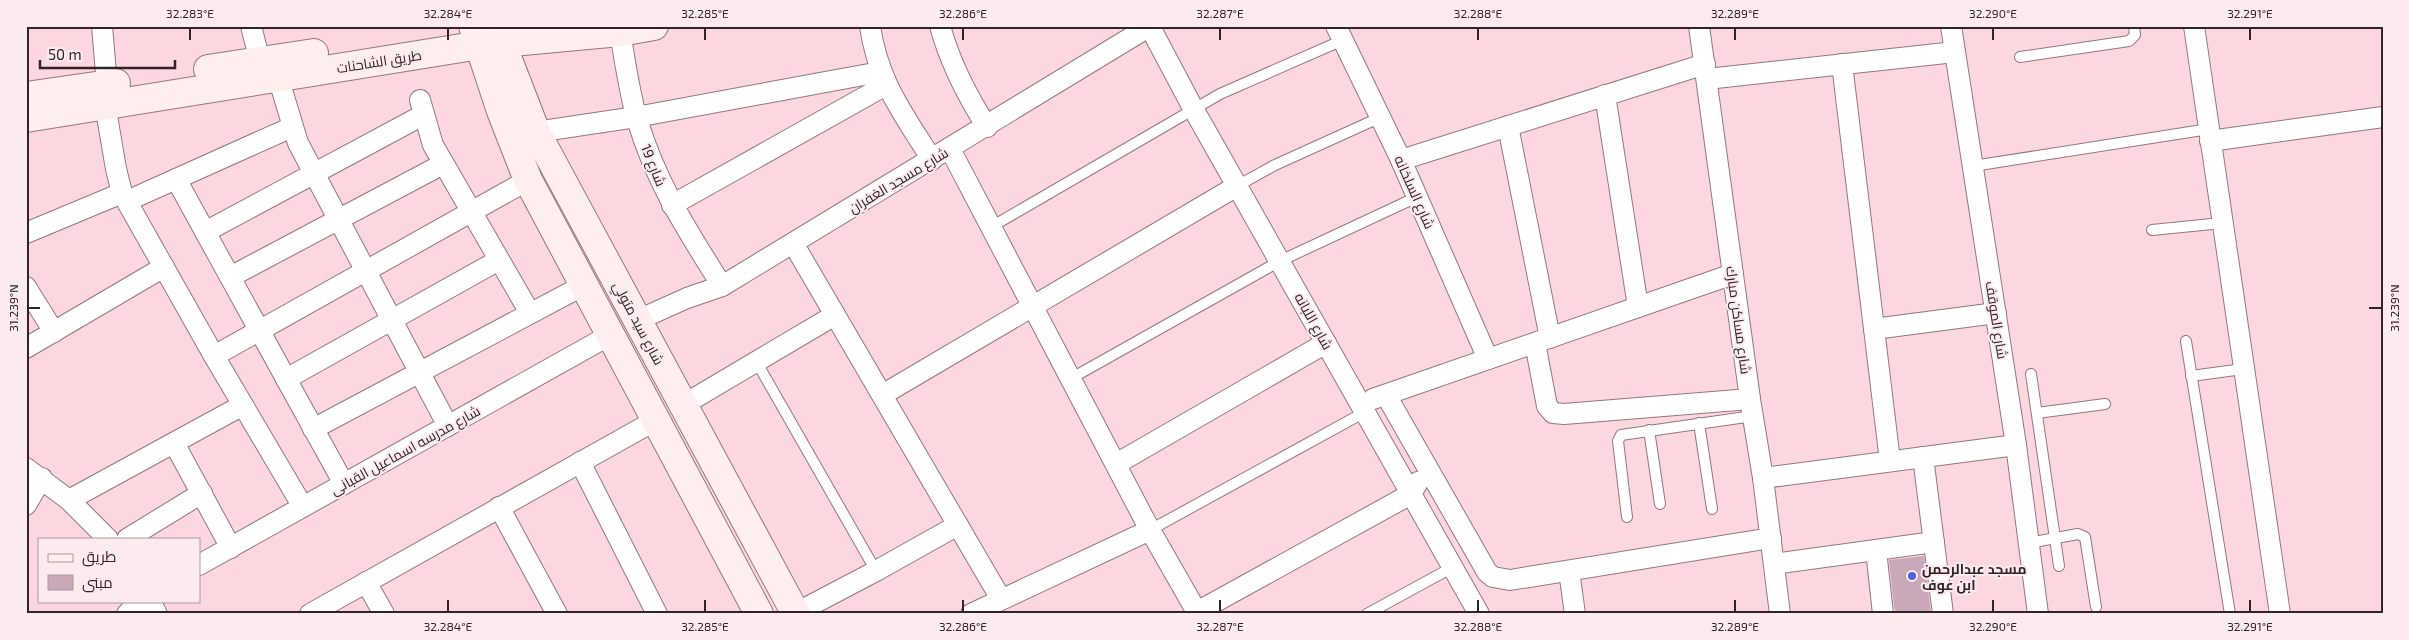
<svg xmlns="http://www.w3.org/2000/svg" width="2409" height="640" font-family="'Exo 2',Cairo,sans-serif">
<rect width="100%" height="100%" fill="#fdd7e0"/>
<path fill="#c8a8b9" d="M1924 556 1931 614H1897L1894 607 1889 560Z"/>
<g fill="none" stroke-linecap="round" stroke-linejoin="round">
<defs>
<g id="lane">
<path d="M2020 57 2129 41 2135 35 2134 26"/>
<path d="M1973 166 2209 129"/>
<path d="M1237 186 1275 165 1381 117"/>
<path d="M991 227 1220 94 1343 40"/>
<path d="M2152 230 2222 223"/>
<path d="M2186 341 2230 614"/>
<path d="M756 361 876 571"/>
<path d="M2031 374 2059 566"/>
<path d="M2191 376 2243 369"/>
<path d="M1070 379 1280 261 1417 197"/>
<path d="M2037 413 2105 404"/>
<path d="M1699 423 1712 509"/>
<path d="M1649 430 1660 504"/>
<path d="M1627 517 1618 441 1621 435 1753 416"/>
<path d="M1150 530 1365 412"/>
<path d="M2029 543 2078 534 2085 537 2096 607"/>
<path d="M1367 614 1453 567"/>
</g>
<g id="street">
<path d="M102 26 107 85"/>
<path d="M251 26 263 73"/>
<path d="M870 26C878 82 903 113 932 160"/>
<path d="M940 26C950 63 966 94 987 127"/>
<path d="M1336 26 1401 160 1488 359"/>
<path d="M1699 26 1750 399 1763 478 1780 614"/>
<path d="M1951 26 2016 445 2038 614"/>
<path d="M2194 26 2280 614"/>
<path d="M1150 27 1194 110 1479 614"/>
<path d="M620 32C625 61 629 91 637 119 656 183 687 230 722 286"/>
<path d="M1842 64 1890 461"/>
<path d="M278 77 298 143 448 426"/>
<path d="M1707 79 1955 52"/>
<path d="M1605 95 1638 307"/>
<path d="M420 100 433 145 530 313"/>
<path d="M105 104 116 169 122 193 214 356 303 507"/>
<path d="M1508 126 1550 338"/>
<path d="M536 132 636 117 880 72"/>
<path d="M2210 141 2383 117"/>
<path d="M950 149 1150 530 1198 614"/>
<path d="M1401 160 1705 64"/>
<path d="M176 179 344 484"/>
<path d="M127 201 292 127"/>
<path d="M672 205 886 85"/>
<path d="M205 232 423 115"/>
<path d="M26 233 122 193"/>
<path d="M793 243 1001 599"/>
<path d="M230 277 443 164"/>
<path d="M26 287 54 332"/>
<path d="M638 320 687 298 722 286 1150 26"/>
<path d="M1874 329 1996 313"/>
<path d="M1535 343 1547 406 1553 413 1564 414 1750 399"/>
<path d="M26 348 164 267"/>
<path d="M214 356 528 180"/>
<path d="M286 379 499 260"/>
<path d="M882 395 1237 186"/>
<path d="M1386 395 1487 572 1493 577 1510 580 1771 538"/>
<path d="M1373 399 1733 274"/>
<path d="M683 405 835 315"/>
<path d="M313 429 584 285"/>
<path d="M174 443 231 548"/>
<path d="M1923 457 1943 614"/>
<path d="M580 462 657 614"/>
<path d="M1116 464 1326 343"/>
<path d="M26 468 69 500 108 539"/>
<path d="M1763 478 2016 445"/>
<path d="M69 500 243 405"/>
<path d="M26 505 42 478"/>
<path d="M499 507 557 614"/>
<path d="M127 539 202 493"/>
<path d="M1876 550 1883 614"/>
<path d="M1774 564 1934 542"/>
<path d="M199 565 610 335"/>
<path d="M1569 571 1575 614"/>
<path d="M366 582 384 614"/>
<path d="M150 601 157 614"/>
<path d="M1197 612 1411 494 1418 482"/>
<path d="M796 613 876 571 958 525"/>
<path d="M127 614 139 601"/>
<path d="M310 614 656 420"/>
<path d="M971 614 1150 530"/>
</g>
<g id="secondary">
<path d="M473 26 501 111 528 180 759 614"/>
<path d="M495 26 536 132 796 614"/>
<path d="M208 69 314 53"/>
<path d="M26 96 116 83"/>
<path d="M26 118 480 45 620 32 654 26"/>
</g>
</defs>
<use href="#lane" stroke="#97757d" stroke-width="12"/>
<use href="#street" stroke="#97757d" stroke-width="22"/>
<use href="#secondary" stroke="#97757d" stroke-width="30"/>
<use href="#lane" stroke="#fff" stroke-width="10"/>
<use href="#street" stroke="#fff" stroke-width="20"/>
<use href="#secondary" stroke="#feeeed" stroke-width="28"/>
</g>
<path fill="none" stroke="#312327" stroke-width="2" d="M190 28V40M448 28V40M705 28V40M963 28V40M1220 28V40M1478 28V40M1735 28V40M1993 28V40M2250 28V40M28 308H40M2369 308H2382M448 600V612M705 600V612M963 600V612M1220 600V612M1478 600V612M1735 600V612M1993 600V612M2250 600V612"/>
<circle fill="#5264da" stroke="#fbebee" stroke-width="2" cx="1912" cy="576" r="5"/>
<g text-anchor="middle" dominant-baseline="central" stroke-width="4" stroke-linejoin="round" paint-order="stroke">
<g font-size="14" fill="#312327" stroke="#fbebee">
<text transform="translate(379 61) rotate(-9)">طريق الشاحنات</text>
<text transform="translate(654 165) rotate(68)">شارع 19</text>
<text transform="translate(898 180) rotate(-31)">شارع مسجد الغفران</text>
<text transform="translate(1415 192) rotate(66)">شارع السلخانه</text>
<text transform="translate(1739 320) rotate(82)">شارع مساكن مبارك</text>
<text transform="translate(1997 320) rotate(81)">شارع الموقف</text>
<text transform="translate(1314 321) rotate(61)">شارع اللبانه</text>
<text transform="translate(639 323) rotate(62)">شارع سيد متولي</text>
<text transform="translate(405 450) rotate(-29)">شارع مدرسه اسماعيل القبانى</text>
</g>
<g font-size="14" font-weight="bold" fill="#312327" stroke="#fbebee" text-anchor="start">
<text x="1922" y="568">مسجد عبدالرحمن<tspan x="1922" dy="16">ابن عوف</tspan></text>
</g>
</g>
<rect width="2409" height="640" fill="none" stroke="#fbebee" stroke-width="55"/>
<rect x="38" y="538" width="162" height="65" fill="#fbebee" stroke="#aa9b9e"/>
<rect x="48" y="554" width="25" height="8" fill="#feeeed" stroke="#aa9b9e"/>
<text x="82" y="562" font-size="15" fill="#312327">طريق</text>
<rect x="48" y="575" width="25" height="15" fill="#c8a8b9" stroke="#aa9b9e"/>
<text x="82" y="588" font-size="15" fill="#312327">مبنى</text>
<path d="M40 60v8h135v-8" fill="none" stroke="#312327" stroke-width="2.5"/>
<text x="48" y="60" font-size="15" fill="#312327" stroke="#fbebee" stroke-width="4" paint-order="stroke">50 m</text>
<rect x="28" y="28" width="2354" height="584" fill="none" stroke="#312327" stroke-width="2"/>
<g font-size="12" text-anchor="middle" fill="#312327">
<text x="190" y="18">32.283°E</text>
<text x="448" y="18">32.284°E</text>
<text x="705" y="18">32.285°E</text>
<text x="963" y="18">32.286°E</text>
<text x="1220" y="18">32.287°E</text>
<text x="1478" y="18">32.288°E</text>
<text x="1735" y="18">32.289°E</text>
<text x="1993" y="18">32.290°E</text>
<text x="2250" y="18">32.291°E</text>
<text transform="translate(14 308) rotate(-90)" y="4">31.239°N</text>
<text transform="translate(2395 308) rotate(-90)" y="4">31.239°N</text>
<text x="448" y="631">32.284°E</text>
<text x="705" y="631">32.285°E</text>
<text x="963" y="631">32.286°E</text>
<text x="1220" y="631">32.287°E</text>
<text x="1478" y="631">32.288°E</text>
<text x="1735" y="631">32.289°E</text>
<text x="1993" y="631">32.290°E</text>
<text x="2250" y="631">32.291°E</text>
</g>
</svg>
